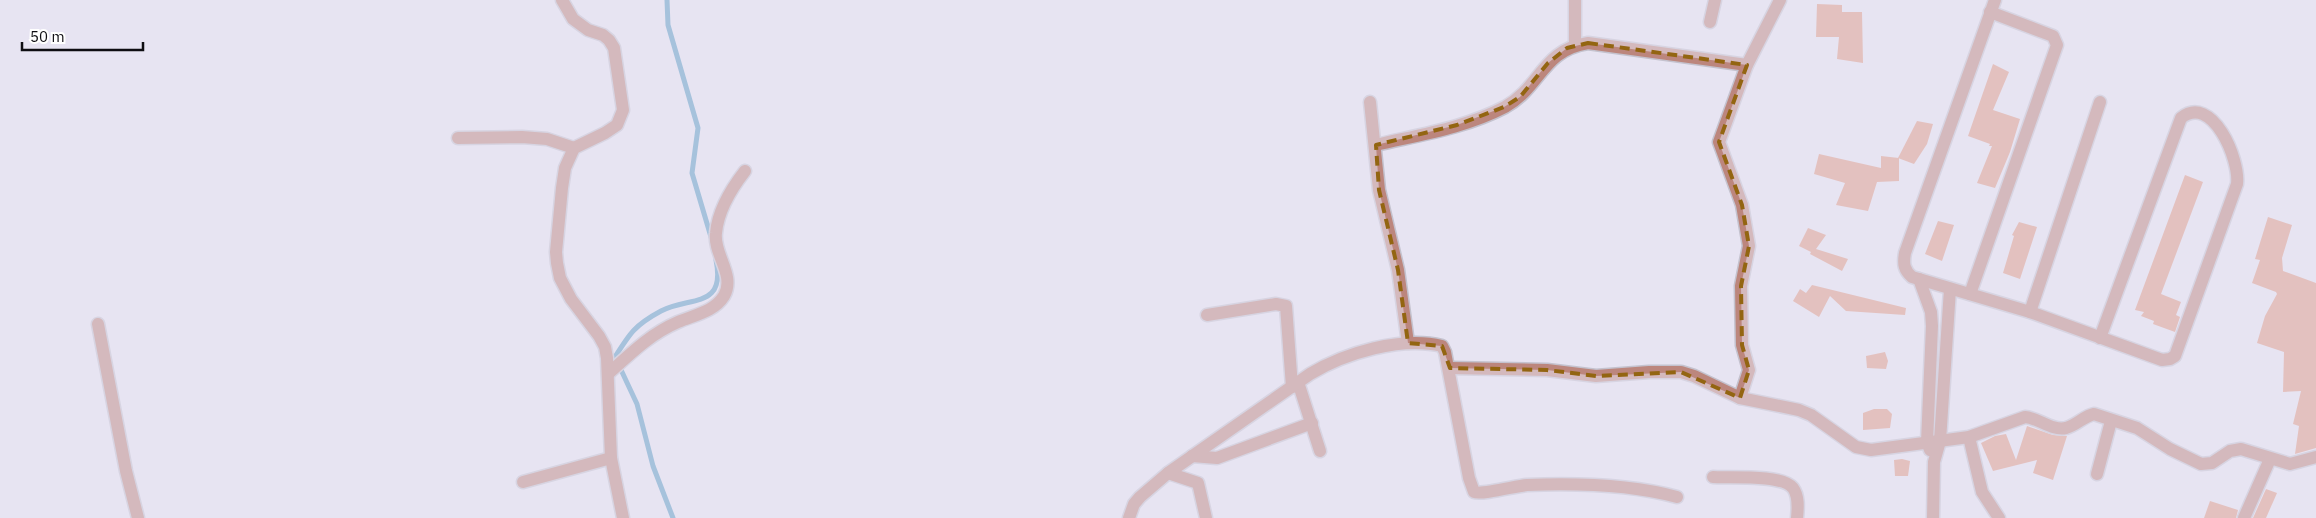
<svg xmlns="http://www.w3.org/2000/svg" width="2316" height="518" font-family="'IBM Plex Sans',sans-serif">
<rect width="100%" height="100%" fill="#e7e4f2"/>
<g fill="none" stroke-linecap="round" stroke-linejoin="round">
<g stroke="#5799c1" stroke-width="5">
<path d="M667 0 668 25 698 128 692 173 711 237"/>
<path d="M673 518 653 466 637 404 615 357C630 333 635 325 661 311 690 296 726 309 716 260"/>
</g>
</g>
<g fill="#de9881">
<path d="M1817 4 1842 5V12H1862L1863 63 1837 59 1839 37H1816Z"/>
<path d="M1993 64 2009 72 1993 110 2020 119 2010 152 1995 188 1977 183 1992 146H1989L1990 144 1968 136Z"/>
<path d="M1917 121 1933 124 1927 144 1914 164 1898 158Z"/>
<path d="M1819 154 1881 168V156L1899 158V181L1877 182 1868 211 1836 205 1845 183 1814 174Z"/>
<path d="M2185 175 2203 182 2161 294 2181 302 2176 315 2180 317 2175 332 2153 324 2154 321 2141 316 2144 312 2135 310Z"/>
<path d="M2268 217 2292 225 2282 258 2283 271 2316 283V448L2295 454 2299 426 2293 424 2301 391 2283 392 2284 352 2257 343 2265 316 2277 294 2276 292 2252 283 2260 260 2255 259Z"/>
<path d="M1938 221 1954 225 1942 261 1925 254Z"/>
<path d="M2019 222 2037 227 2020 279 2003 273 2014 236 2012 235Z"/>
<path d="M1808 228 1826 235 1816 249 1848 259 1842 271 1810 254 1811 252 1799 246Z"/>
<path d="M1812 285 1906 308 1905 315 1846 311 1830 296 1819 317 1793 301 1800 289 1806 293Z"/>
<path d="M1885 352 1888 361 1886 369 1867 368 1866 356Z"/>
<path d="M1874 409H1887L1892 414 1890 428 1863 430V413Z"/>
<path d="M2027 426 2053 435 2067 436 2053 480 2033 473 2037 460 1993 471 1981 443 1995 436 2006 434 2016 460Z"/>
<path d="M1902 459 1910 461 1908 476H1895L1894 460Z"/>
<path d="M2266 489 2277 493 2266 518H2253Z"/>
<path d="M2210 501 2238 510 2236 518H2204Z"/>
</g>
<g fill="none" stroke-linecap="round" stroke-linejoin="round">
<defs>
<g id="minor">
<path d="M562 0 573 19 588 30 603 35 609 40 614 48 623 110 617 125 605 133 574 148 565 168 562 188 556 252 557 263 560 278 571 299 599 336 605 347 607 358 611 458 623 518"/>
<path d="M1995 0 1905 253C1903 264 1904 270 1912 277L2030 312 2162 360 2170 359 2175 356 2237 184C2240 159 2212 93 2181 118L2100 338"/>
<path d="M1710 22 1715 0"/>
<path d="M1575 45V0"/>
<path d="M1370 102 1379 190 1398 270 1408 343"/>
<path d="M458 138 522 137 547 139 574 148"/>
<path d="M1376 145C1418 135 1465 128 1505 107 1541 87 1542 50 1588 43L1747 65"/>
<path d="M1919 279 1931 312 1932 326 1927 442 1930 450"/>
<path d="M1970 294 2057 45 2053 36 1990 12"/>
<path d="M2030 312 2100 102"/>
<path d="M1207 315 1276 304 1286 306 1292 387"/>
<path d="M98 324 126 471 138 518"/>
<path d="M1450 368 1547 370 1596 376 1649 372H1681L1694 376 1740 398 1799 410 1811 415 1856 447 1871 450 1969 437 2025 417C2039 418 2051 431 2066 428 2077 425 2084 416 2094 414L2137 428 2170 449 2201 464 2212 463 2230 451 2241 449 2290 464 2316 457"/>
<path d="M608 374C630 354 650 334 678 322 694 315 714 312 724 296 736 275 713 254 716 233 718 210 731 189 745 171"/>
<path d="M1298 382 1320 451"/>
<path d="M1740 398 1749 370 1742 345 1741 286 1749 246 1742 205 1719 142 1747 65 1780 0"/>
<path d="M1969 437 1982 492 1999 518"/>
<path d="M1192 456 1217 458 1312 423"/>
<path d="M1168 473 1198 483 1206 518"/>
<path d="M2097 474 2111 421"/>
<path d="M1713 477C1730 478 1782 474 1793 488 1799 496 1798 508 1797 518"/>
<path d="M523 482 611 458"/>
<path d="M1129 518 1134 504 1140 497 1168 473 1310 374C1345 353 1401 336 1442 346L1445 352 1469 478 1474 492C1482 495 1516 486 1527 485 1577 483 1629 484 1677 497"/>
<path d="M1933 518 1934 462 1940 441 1950 289"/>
<path d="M2244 518 2270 459"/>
</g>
</defs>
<use href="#minor" stroke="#c4c2ce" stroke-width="15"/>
<use href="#minor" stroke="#bc867d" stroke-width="12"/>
</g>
<path d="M0 0H2316V518H0ZM1588 43 1747 65 1719 142 1742 205 1749 246 1741 286 1742 345 1749 370 1740 398 1681 372 1596 376 1547 370 1450 368 1442 346 1408 343 1398 270 1379 190 1376 145 1457 125 1504 107 1520 97 1548 63 1567 48Z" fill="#e7e4f2" fill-opacity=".55" fill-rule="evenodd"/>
<path fill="none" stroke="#936511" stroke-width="4" stroke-dasharray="10 6" stroke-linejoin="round" d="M1588 43 1747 65 1719 142 1742 205 1749 246 1741 286 1742 345 1749 370 1740 398 1681 372 1596 376 1547 370 1450 368 1442 346 1408 343 1398 270 1379 190 1376 145 1457 125 1504 107 1520 97 1548 63 1567 48Z"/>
<path d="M22 42v8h121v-8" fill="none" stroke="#0e0d12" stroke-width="2.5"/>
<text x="30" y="42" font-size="15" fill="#0e0d12" stroke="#ffffff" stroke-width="4" paint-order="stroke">50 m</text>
</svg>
